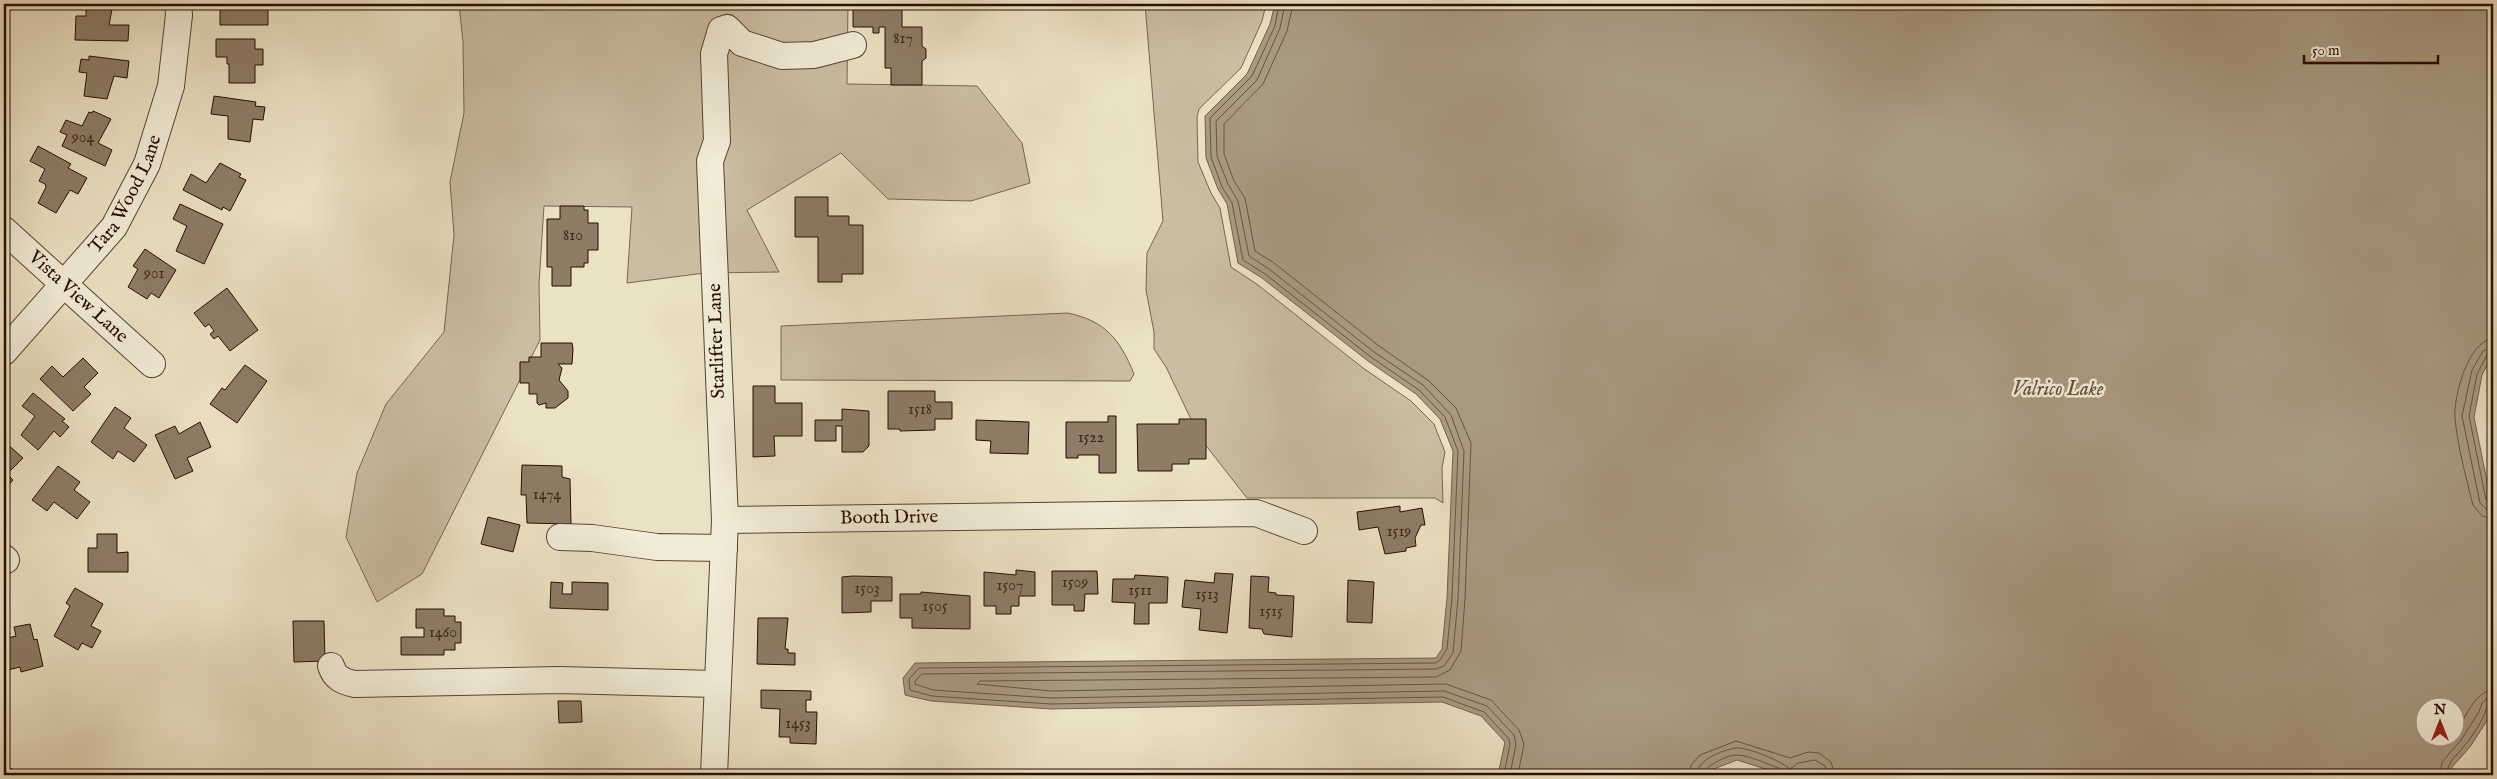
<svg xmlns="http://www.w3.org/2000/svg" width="2497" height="779" font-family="'IM FELL English',serif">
<rect width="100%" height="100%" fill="#ebe1c3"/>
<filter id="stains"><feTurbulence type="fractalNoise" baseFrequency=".004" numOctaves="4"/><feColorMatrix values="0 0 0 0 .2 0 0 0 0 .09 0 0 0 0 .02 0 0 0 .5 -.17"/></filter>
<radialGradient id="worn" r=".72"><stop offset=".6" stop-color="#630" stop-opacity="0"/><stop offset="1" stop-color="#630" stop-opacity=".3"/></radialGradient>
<g fill="#cabda2" stroke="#786652">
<path d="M459 4H848L847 84 977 86 1022 143 1030 183 971 201 888 199 841 153 747 210 779 272 705 273 627 283 632 207 544 206 539 284 540 340 422 574 377 602 346 537 357 473 386 404 444 332 454 235 450 182 464 113 463 42Z"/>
<path d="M1145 4H1266L1262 21 1241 68 1199 109 1197 117 1198 162 1211 193 1220 208 1231 267 1258 285 1363 368 1411 401 1434 424 1445 452 1442 468 1443 503 1435 498H1247L1200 438 1166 367 1154 349V332L1146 290 1147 253 1163 221Z"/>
<path d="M1068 313C1105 321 1120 339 1134 374L1130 381 781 380V326Z"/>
</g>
<path fill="#a89981" stroke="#74614e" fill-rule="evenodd" d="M1275 4H2493V354L2482 375 2474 417 2493 511V694L2490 716 2470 747 2452 767 2451 775H1819L1812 770 1784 775 1737 760 1711 770 1706 775H1498L1505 742 1481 716 1442 702 1051 709 931 701 905 695 903 678 915 663 1436 658 1442 649 1447 598 1453 451 1440 419 1416 394 1368 361 1262 278 1238 263 1227 204 1218 189 1206 158 1205 116 1247 74 1270 24ZM2424 706H2454V736H2424Z"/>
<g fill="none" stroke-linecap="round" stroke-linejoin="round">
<g stroke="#685441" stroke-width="1">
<path d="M1279 4 1275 26 1252 76 1210 118 1211 157 1222 187 1232 203 1243 260 1265 274 1371 357 1419 390 1445 417 1458 451 1452 598 1447 649 1440 660 1436 663 919 668 909 679 910 690 932 696 1051 704 1443 697 1484 712 1509 739 1510 744 1504 775"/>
<path d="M1285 4 1280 28 1257 80 1216 121 1217 156 1228 184 1238 201 1249 256 1269 269 1374 352 1423 385 1451 415 1464 451 1458 599 1453 653 1444 666 1436 669 922 674 915 681V684L933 690 1051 698 1444 691 1487 706 1514 735 1516 744 1510 775"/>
<path d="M1293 4 1287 31 1263 84 1224 124V154L1234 181 1245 198 1255 251 1274 263 1379 346 1429 381 1456 408 1471 443 1465 599 1461 651 1450 670 1436 677 980 681 977 684 1051 691 1446 684 1491 700 1519 730 1524 744 1518 775"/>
<path d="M2493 339C2468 340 2453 398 2455 419 2458 447 2466 478 2473 505L2482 516 2493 519"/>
<path d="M2493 347 2483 351 2472 370 2462 416 2480 503 2486 509 2493 511"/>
<path d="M2493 353 2487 355 2477 374 2469 416 2486 500 2493 505"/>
<path d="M2454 736C2464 721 2474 691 2493 690"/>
<path d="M1689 775 1691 765 1700 755 1736 741 1790 758 1808 752 1819 753 1831 762 1835 775"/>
<path d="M1696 775C1697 760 1722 750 1736 748 1748 747 1781 761 1790 769L1798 763 1815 760 1825 766 1828 775"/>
<path d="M1703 775C1704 766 1729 754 1738 755 1751 756 1767 764 1779 768L1783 775"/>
<path d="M2440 775 2442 762 2461 740 2479 712 2482 703 2486 699 2493 698"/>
<path d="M2447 775C2447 761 2457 756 2465 745 2474 734 2483 720 2487 707L2493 704"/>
</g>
</g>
<g fill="#8d7c66" stroke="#270e01">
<path d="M86 4H113L109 25H129L128 41 75 40 76 16H86Z"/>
<path d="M236 4H268V25H220V8H236Z"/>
<path d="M853 6H902V27H922V46L926 49V58L922 61V85H891V68H885V27H879V33H873V27H853Z"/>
<path d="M216 39H255V49H263V65H255V83H229V64H227V57H216Z"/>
<path d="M89 56 129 61 127 78 114 76 107 99 84 96 87 73 79 72 81 59 89 60Z"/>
<path d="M214 96 256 102 255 106 265 107 263 120 253 119 250 142 228 139V116L211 114Z"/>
<path d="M93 111 111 119 98 143 112 150 105 166 62 146 67 135 60 132 66 120 82 126 89 112 92 113Z"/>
<path d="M38 146 71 164 68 168 87 178 78 194 70 190 56 213 38 203 46 187 45 184 39 181 45 169 30 161Z"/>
<path d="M220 163 241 174 239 177 246 180 230 211 223 207 222 210 183 190 191 174 206 183Z"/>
<path d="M795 197H828V216H849V225H863V274H842V282H818V237H795Z"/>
<path d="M180 204 223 224 204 264 176 251 187 226 173 219Z"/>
<path d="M560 206H584V210H588V223H598V250H588V263H584V267H571V286H552V267H547V219H560Z"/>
<path d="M145 249 176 270 159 298 151 293 147 299 128 287 138 269 133 266Z"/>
<path d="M227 288 258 330 230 351 218 336 214 339 210 334 214 331 209 324 205 327 194 313Z"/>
<path d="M541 343H572L573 349 572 364H558L562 368 559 380 568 391V398L555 408H546V403L539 405 537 403V394H529V383H520V362H529V357H541Z"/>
<path d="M83 358 98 373 84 387 91 394 73 411 40 379 52 366 63 377Z"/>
<path d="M245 365 267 381 237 423 210 404 222 388 225 390Z"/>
<path d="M753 386H775V403H802V436H774L775 456 753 457Z"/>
<path d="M888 391H935V402H952V419H935V430L900 431V429H888Z"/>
<path d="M33 393 65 419 62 421 69 427 60 437 54 431 38 450 21 435 35 416 22 406Z"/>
<path d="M115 407 131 418 124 428 147 445 134 462 118 451 113 459 91 442Z"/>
<path d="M842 409 869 411V446L863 452H842V426H836V441H815V420H842Z"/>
<path d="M1108 416H1116V473H1099V455H1078V458H1066V422H1108Z"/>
<path d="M1179 419H1206V459H1189V464H1172V471H1138L1137 424H1179Z"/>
<path d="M976 420 1029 422 1028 454 990 453 991 441 976 440Z"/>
<path d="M200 422 211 447 187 458 193 471 175 479 155 435 175 426 179 434Z"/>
<path d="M6 443 23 458 7 474 13 480 7 487 4 484V445Z"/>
<path d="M522 465 562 466V477L570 479 571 524 527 523 526 495H521Z"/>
<path d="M58 466 80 482 74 490 90 502 77 519 54 502 47 511 32 500Z"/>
<path d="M1400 506V512L1422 508 1425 525H1421L1415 538 1416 546 1406 548V551L1385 554 1378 527 1359 530 1357 512Z"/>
<path d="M488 517 520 525 513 552 481 544Z"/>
<path d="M97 534H117V553L128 552V572H88V548H97Z"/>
<path d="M1016 570 1035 572V596H1019V606H1011V614H996V606H984V572L1016 575Z"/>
<path d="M1052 571H1097L1098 594H1085L1084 611H1074V605H1052Z"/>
<path d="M1215 573 1233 574 1227 633 1199 630 1201 609 1182 607 1185 580 1214 583Z"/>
<path d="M1135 575 1168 577 1167 603H1149V624H1134L1135 603 1112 602 1113 579H1134Z"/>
<path d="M853 576 892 577V601H871V612L842 613V577Z"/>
<path d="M1251 576 1269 577 1268 592 1276 593V595L1294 596 1292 637 1264 634 1262 629 1249 628Z"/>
<path d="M1348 580 1374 582 1372 623 1347 622Z"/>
<path d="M551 582 563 583 562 594H572V582L608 583V610L550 608Z"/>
<path d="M75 588 103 604 91 626 101 631 92 648 82 643 78 650 54 636 70 606 66 603Z"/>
<path d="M921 592 970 596V629L912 628V618H900V594H921Z"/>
<path d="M416 609H444V616H455V622H461V643H455V650H444V655H401V637H424V628H416Z"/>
<path d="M758 618H788L785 649H788V653H795V665L757 664Z"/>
<path d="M293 621H324L325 661 294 662Z"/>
<path d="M30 624 34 640 37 639 43 666 21 672 20 667 4 671V639L16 636 14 627Z"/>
<path d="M761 690 811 691V700H806V712H817L816 744 790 743V737H779L780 709 761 708Z"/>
<path d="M558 701H581L582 722 559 723Z"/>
<path d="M4 749 5 769H13V775H4Z"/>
<path d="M583 769 589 772H625V775H565V772H580Z"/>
</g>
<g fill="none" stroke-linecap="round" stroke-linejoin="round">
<defs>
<g id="minor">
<path id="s1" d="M4 230 152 364"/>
<path id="s2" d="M4 352 114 227 147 164 171 86 179 15 178 4"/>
<path id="s3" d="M725 520 1256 513 1304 531"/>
<path d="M560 537 592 538 657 547 724 548"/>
<path d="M4 558 6 560"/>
<path d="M331 666C335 678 342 681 354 684L559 680 716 684"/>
<path d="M714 775 725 520 710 161 717 141 714 54 721 30 727 28 742 43 782 56 814 55 853 45"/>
</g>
</defs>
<use href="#minor" stroke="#584332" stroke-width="28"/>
<use href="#minor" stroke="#f2ecd8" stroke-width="26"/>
</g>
<g text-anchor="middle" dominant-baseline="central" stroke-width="5" stroke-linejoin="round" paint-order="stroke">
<g font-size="16" fill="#402a1a">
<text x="903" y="39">817</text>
<text x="83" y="138">904</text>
<text x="573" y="236">810</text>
<text x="154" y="274">901</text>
<text x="920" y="410">1518</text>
<text x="1091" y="438">1522</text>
<text x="547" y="495">1474</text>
<text x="1399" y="532">1519</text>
<text x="1075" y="583">1509</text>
<text x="1010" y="586">1507</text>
<text x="867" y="589">1503</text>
<text x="1140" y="591">1511</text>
<text x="1207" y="595">1513</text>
<text x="935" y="607">1505</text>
<text x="1271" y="612">1515</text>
<text x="443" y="633">1460</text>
<text x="798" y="724">1453</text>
</g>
<g font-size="19" fill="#270e01" stroke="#f2ecd8">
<text stroke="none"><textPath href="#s2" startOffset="201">Tara Wood Lane</textPath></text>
<text stroke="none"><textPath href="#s1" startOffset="100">Vista View Lane</textPath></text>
<text transform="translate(717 341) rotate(-92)">Starlifter Lane</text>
<text stroke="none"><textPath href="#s3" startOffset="164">Booth Drive</textPath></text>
</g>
<g font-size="20" font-style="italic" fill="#614d3b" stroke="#f2ecd8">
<text x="2058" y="389">Valrico Lake</text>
</g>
</g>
<rect width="2497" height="779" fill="none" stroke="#ebe1c3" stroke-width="20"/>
<rect x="5" y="5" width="2487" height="769" fill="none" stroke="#270e01" stroke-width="2.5"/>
<rect x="10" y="10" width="2477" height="759" fill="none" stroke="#270e01"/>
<g transform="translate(2440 722)"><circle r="24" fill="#f2ecd8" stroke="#a19382"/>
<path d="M0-4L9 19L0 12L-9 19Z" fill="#8f2418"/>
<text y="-8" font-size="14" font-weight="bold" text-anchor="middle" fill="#270e01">N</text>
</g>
<path d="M2304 55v8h134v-8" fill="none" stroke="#270e01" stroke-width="2.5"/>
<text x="2312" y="55" font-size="15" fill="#270e01" stroke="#f2ecd8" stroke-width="4" paint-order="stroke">50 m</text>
<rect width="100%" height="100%" filter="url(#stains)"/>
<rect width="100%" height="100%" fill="url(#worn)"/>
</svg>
